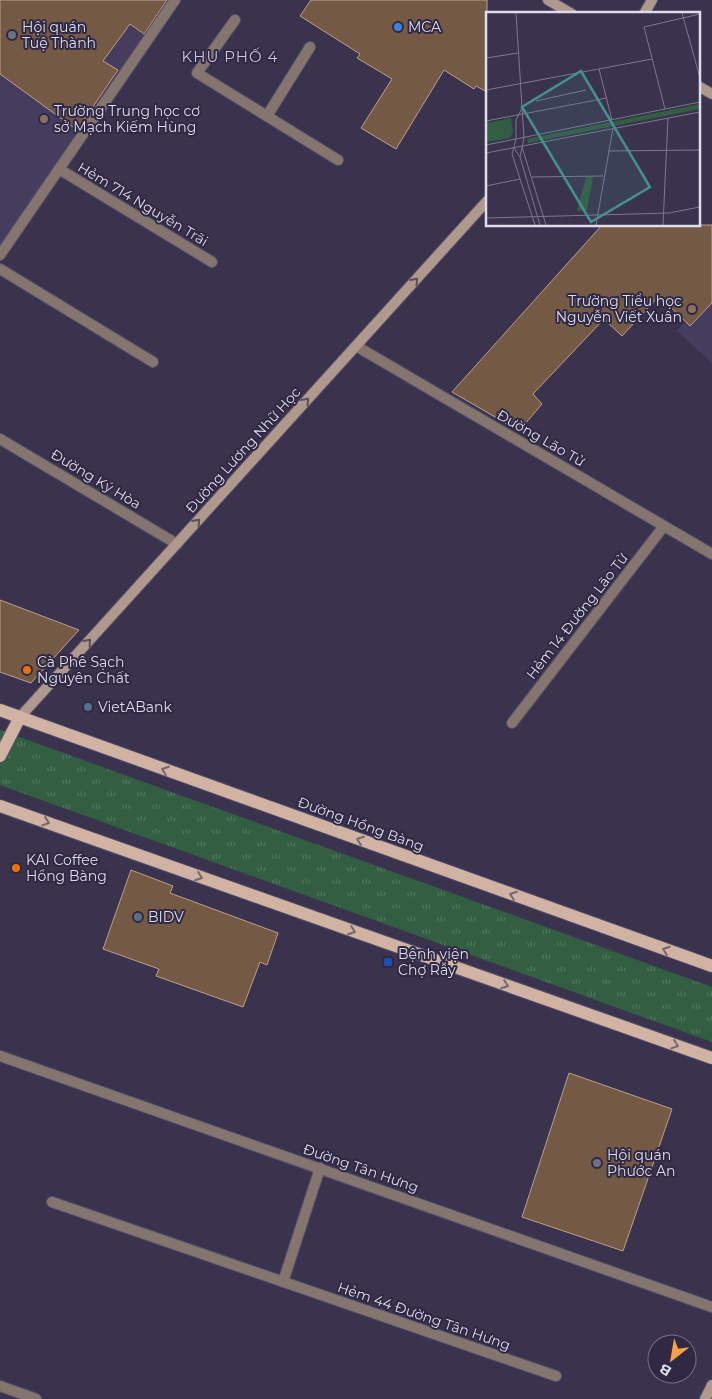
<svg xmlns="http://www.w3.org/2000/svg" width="712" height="1399" font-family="Montserrat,sans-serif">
<defs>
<pattern id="park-tufts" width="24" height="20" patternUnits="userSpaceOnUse" patternTransform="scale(1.25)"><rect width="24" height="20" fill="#325f41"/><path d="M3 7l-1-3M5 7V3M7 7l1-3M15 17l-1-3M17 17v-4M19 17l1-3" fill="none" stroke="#4f755d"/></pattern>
</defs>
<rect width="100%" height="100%" fill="#3a334e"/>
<g fill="#453d5e">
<path d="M49 0H169L0 248V70Z"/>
<path d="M692 262 712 280V363L677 331 686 322 659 296Z"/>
</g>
<path fill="url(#park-tufts)" d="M0 730 712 987V1042L0 785Z"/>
<g fill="#745a45" stroke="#bc9f89">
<path d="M0 0H167L144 34 130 24 103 61 118 70 77 130 0 74Z"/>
<path d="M311 0H487V92L476 86 474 89 444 70 396 149 361 128 392 79 357 58 360 54 300 16Z"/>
<path d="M602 225H712V303L690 326 659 296 622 336 604 319 533 394 542 404 519 431 452 392Z"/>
<path d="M0 600 79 630 31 683 0 672Z"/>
<path d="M131 870 173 886 170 893 278 933 267 965 260 962 243 1007 156 976 159 969 103 949Z"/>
<path d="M569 1073 672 1109 623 1251 522 1217Z"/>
</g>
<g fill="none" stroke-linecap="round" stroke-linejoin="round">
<defs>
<g id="lane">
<path d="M235 20 197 73 338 160"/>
<path d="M267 116 310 47"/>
<path d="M59 169 212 262"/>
<path d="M0 255 175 0"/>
<path d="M0 269 153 362"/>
<path d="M512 723 664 526"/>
</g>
<g id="street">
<path d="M356 346 712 554"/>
<path d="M0 439 177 544"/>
<path d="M0 1056 712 1307"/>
<path d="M52 1202 556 1376"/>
<path d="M283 1282 320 1168"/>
<path d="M0 1386 36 1399"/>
</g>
<g id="secondary">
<path d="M548 0 572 14"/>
<path d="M644 14 652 0"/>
<path d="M698 86 712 94"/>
<path d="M20 717 487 201"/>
<path d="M705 1399 712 1385"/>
</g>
<g id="primary">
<path d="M0 710 712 966"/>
<path d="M0 756 20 717"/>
<path d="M0 806 712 1058"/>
</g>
</defs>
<use href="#lane" stroke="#58516b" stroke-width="12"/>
<use href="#street" stroke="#58516b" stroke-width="12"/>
<use href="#secondary" stroke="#58516b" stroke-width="12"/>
<use href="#primary" stroke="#58516b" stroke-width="14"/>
<use href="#lane" stroke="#84766e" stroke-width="10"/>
<use href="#street" stroke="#84766e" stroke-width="10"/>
<use href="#secondary" stroke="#af998c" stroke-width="10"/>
<use href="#primary" stroke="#d0b3a3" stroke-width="12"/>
</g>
<defs><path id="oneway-chevron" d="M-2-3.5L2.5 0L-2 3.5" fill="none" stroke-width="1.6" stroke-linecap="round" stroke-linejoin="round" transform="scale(1.25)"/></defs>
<g stroke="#5c505d">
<use href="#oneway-chevron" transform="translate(415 281) rotate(-48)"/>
<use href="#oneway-chevron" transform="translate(306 401) rotate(-48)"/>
<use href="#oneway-chevron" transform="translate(197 522) rotate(-48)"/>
<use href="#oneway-chevron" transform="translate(88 642) rotate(-48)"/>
</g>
<g stroke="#77676e">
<use href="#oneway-chevron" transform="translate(165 770) rotate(-160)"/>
<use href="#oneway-chevron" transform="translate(46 822) rotate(19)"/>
<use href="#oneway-chevron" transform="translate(360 840) rotate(-160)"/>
<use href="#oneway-chevron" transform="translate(199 877) rotate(20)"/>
<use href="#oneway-chevron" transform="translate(513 895) rotate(-160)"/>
<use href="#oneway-chevron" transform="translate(352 931) rotate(20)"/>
<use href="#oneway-chevron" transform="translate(666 950) rotate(-160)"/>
<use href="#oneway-chevron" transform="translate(505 985) rotate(20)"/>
<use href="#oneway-chevron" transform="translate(675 1045) rotate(19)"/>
</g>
<circle fill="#3f7fe0" stroke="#2f2943" stroke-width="2" cx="398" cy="27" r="5"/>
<g fill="#6b7280" stroke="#2f2943" stroke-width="2">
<circle cx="12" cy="35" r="5"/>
<circle cx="597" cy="1163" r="5"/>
</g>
<g fill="#8d6e63" stroke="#2f2943" stroke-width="2">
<circle cx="44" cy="119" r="5"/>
<circle cx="692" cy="309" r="5"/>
</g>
<g fill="#e8710a" stroke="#2f2943" stroke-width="2">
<circle cx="27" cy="670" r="5"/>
<circle cx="16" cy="868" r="5"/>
</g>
<g fill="#5c6f8a" stroke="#2f2943" stroke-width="2">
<circle cx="88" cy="707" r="5"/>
<circle cx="138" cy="917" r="5"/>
</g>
<rect fill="#1a4fb4" stroke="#2f2943" stroke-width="2" x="383" y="957" width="10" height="10" rx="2.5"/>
<g text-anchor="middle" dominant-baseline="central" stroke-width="4" stroke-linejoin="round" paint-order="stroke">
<g font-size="14" fill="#dfdced" stroke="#2f2943" text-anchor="start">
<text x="22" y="27">Hội quán<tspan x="22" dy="16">Tuệ Thành</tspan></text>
<text x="408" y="27">MCA</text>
<text x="54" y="111">Trường Trung học cơ<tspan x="54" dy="16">sở Mạch Kiếm Hùng</tspan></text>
<text x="682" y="301" text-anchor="end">Trường Tiểu học<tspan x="682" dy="16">Nguyễn Viết Xuân</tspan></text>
<text x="37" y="662">Cà Phê Sạch<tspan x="37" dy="16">Nguyên Chất</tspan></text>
<text x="98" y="707">VietABank</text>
<text x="26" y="860">KAI Coffee<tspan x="26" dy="16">Hồng Bàng</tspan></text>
<text x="148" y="917">BIDV</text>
<text x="398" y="954">Bệnh viện<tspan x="398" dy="16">Chợ Rẫy</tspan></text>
<text x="607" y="1155">Hội quán<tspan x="607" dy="16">Phước An</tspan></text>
</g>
<g font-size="14" fill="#dfdced" stroke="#2f2943">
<text transform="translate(143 204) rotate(31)">Hẻm 714 Nguyễn Trãi</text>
<text transform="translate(541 438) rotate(30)">Đường Lão Tử</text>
<text transform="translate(243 450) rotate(-48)">Đường Lương Nhữ Học</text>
<text transform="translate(96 479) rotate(31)">Đường Ký Hòa</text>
<text transform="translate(577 616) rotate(-52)">Hẻm 14 Đường Lão Tử</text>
<text transform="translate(361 824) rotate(20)">Đường Hồng Bàng</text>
<text transform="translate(361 1168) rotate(19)">Đường Tân Hưng</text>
<text transform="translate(424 1316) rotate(19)">Hẻm 44 Đường Tân Hưng</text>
</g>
<g font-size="15" letter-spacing="1" fill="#c8c1e2" stroke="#2f2943">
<text x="230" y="56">KHU PHỐ 4</text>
</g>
</g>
<g transform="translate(486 12)">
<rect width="214" height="214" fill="#3a334e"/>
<path d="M100 165H107L101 198 91 199Z" fill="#325f41"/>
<path d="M214 92V97L42 131 41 127ZM25 106 27 120 24 126 0 130V111Z" fill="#325f41"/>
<path fill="none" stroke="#7c778e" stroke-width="1" d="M30 1 38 126 34 145M196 1 214 66M0 46 32 41M113 57 126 108M0 78 166 47M50 89 100 78M36 96 30 108V127L26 142 49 213M179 97 158 15 214 2M0 109 121 86M0 133 214 90M36 135 60 213M28 136 34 145 54 213M122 139 214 138M0 141 214 100M46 165 117 164M0 174 34 167M0 206 183 201 214 195M110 213 127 116M177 213 182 106"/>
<path fill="#43908e" fill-opacity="0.15" stroke="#43908e" stroke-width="2.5" d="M95 59 164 175 105 210 36 95Z"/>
<rect width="214" height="214" fill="none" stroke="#dfdced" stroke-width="2.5"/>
</g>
<g transform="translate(672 1359) rotate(211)"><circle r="24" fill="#2f2943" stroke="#757187"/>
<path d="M0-4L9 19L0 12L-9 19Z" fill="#f8a04b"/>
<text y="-8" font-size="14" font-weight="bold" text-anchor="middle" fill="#dfdced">B</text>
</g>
</svg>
